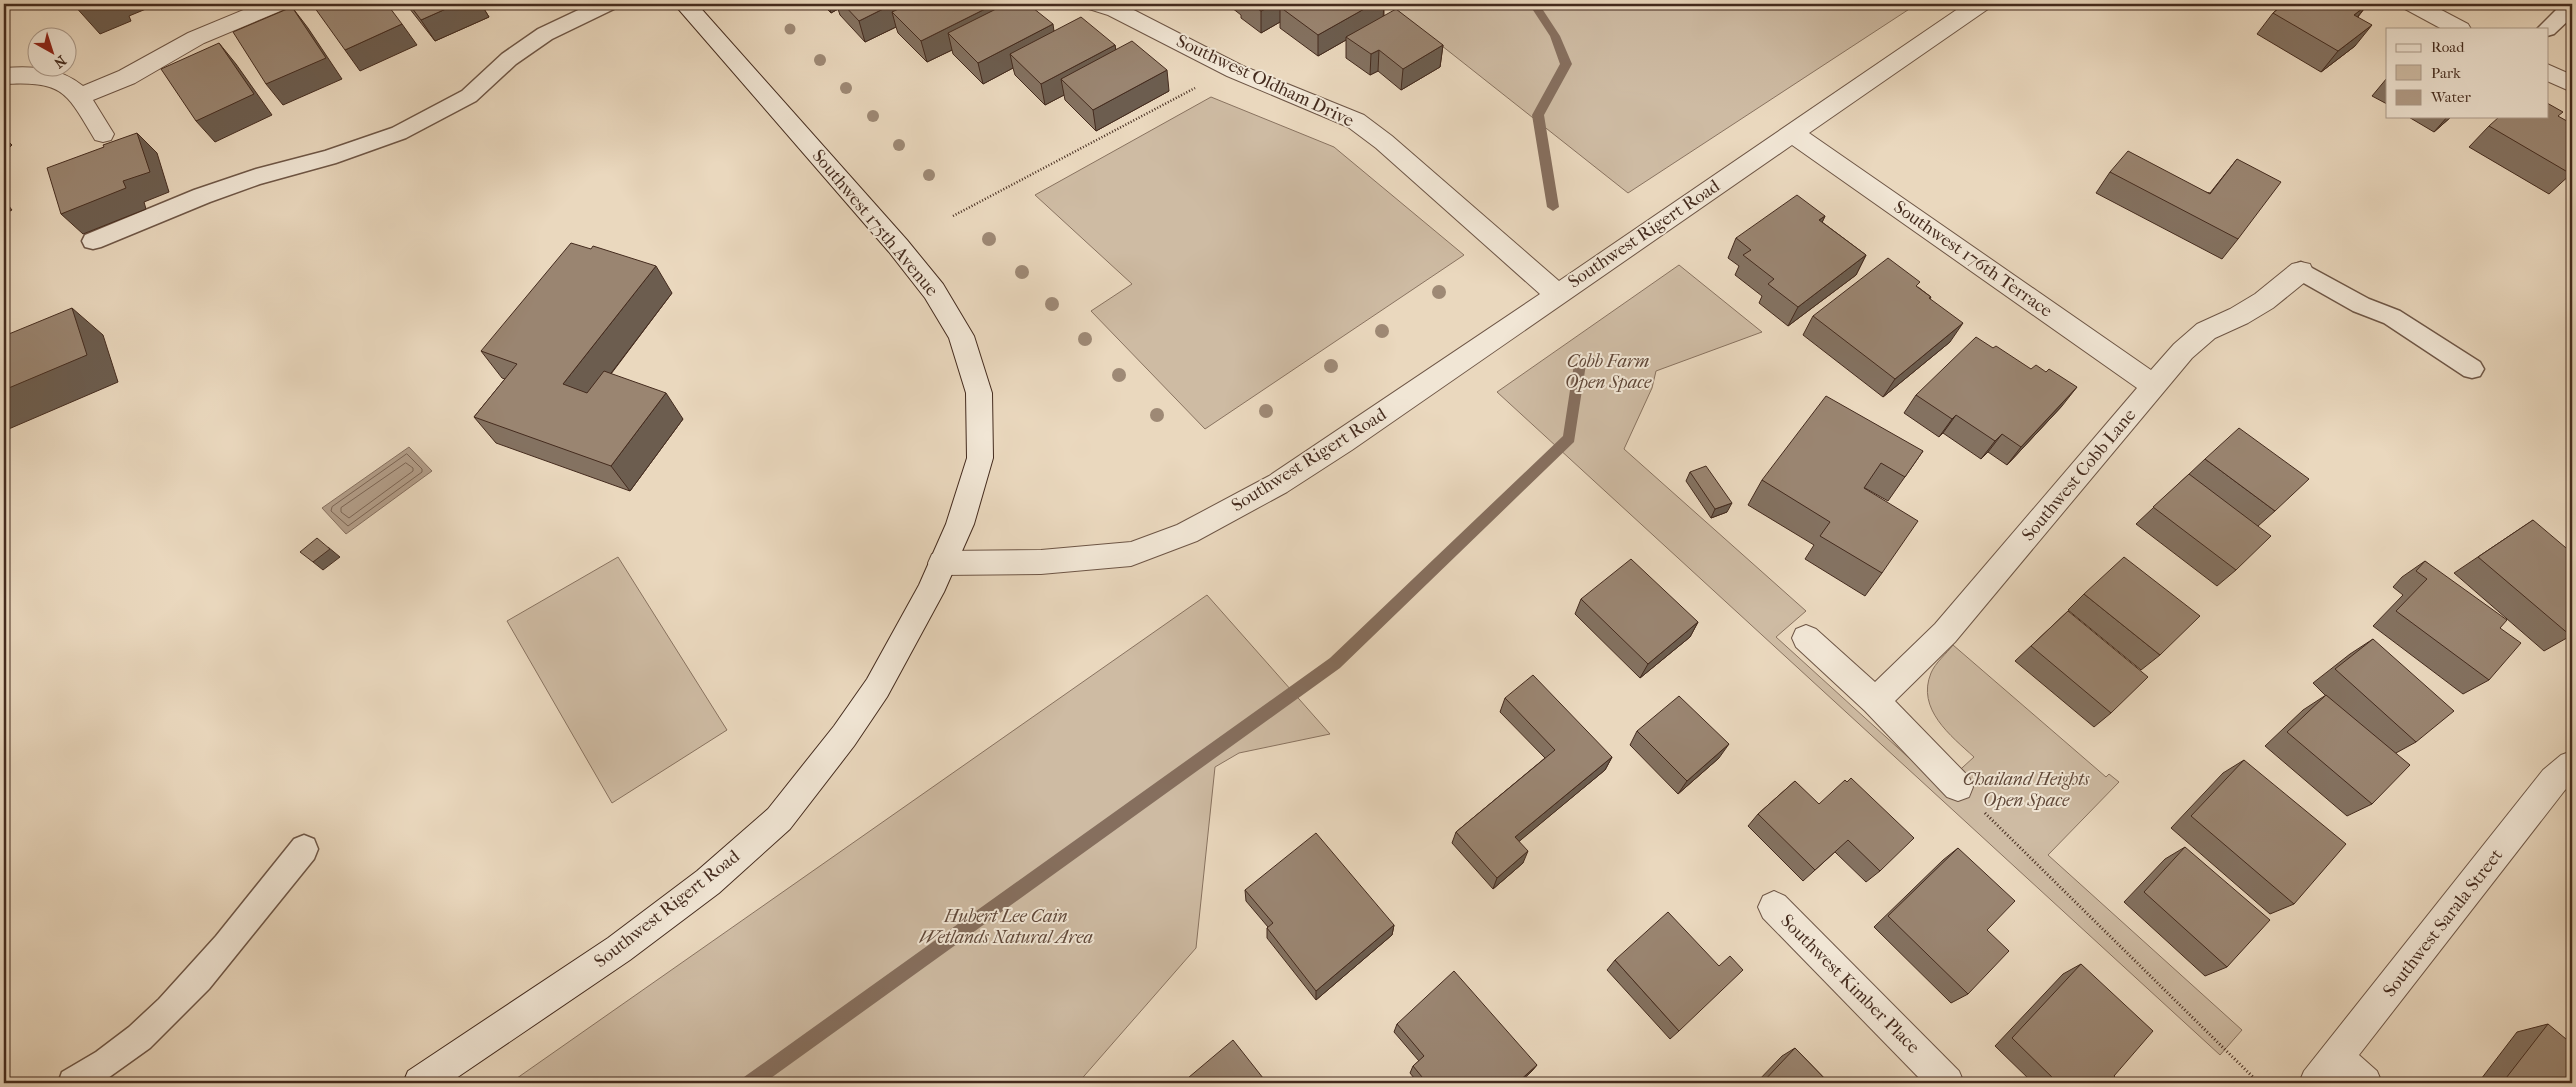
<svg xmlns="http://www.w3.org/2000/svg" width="2576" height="1087" font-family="'IM FELL French Canon',serif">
<rect width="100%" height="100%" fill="#ead8be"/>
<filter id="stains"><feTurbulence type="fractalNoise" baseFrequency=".004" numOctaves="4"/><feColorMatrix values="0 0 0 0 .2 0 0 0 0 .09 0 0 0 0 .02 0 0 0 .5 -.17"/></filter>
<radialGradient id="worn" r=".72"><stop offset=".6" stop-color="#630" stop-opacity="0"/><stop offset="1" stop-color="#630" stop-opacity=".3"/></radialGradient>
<g fill="#cebba3" stroke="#897360">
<path d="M1389 4H1917L1628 193Z"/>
<path d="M1211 97 1334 147 1464 255 1205 429 1091 311 1132 284 1035 195Z"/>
<path d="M1679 265 1762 332 1656 371 1652 388 1624 449 1806 611 1776 637 1941 787 1974 757C1951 736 1916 709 1931 673 1935 663 1947 653 1953 645L2106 777 2109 774 2119 782 2048 855 2242 1030 2220 1055 1497 392Z"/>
<path d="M618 557 727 730 612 803 507 621Z"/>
<path d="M1207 595 1330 734 1239 753 1215 767 1196 948 1078 1083H510Z"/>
</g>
<path fill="#b29d88" stroke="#866f5e" d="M409 447 432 471 346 534 322 508Z"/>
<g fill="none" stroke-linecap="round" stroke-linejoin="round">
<g stroke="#7b6453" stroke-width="1">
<path d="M407 454 422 469V472L348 526 331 511 332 507Z"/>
<path d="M406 463 413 468V471L349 518 341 512V508Z"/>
</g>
<g fill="#866f5e" fill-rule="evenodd">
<path d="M1529 4H1539L1560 36 1572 64 1544 115 1559 207 1553 211 1547 207 1532 115 1560 64 1550 36Z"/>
<path d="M1580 359 1586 364 1574 442 1340 668 764 1083H742L744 1077 1330 658 1563 436 1574 364Z"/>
</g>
<defs>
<g id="service">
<path d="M591 4H617L614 9 552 39 516 64 476 101 406 138 336 163 260 184 210 202 101 247 93 249 85 247 82 241 85 235 194 190 256 169 325 151 392 128 462 91 502 54 538 29Z"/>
<path d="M2562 4H2572V17L2554 34 2547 36V29H2537Z"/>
<path d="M2301 262 2369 299 2400 311 2480 362 2484 369 2480 376 2472 378 2464 376 2384 323 2353 311 2293 277 2290 271 2293 265Z"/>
<path d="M304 835 314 839 318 849 314 859 209 989 150 1048 101 1083H58L62 1072 96 1052 129 1027 159 999 216 936 294 839Z"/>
</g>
<g id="minor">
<path d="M258 4H288L285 9 204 43 135 83 93 100 114 134 111 140 103 142 95 140C66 91 63 81 4 84V68C33 66 60 67 83 86L119 71 188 33Z"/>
<path d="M1086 4 1124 5 1243 66 1364 115 1392 136 1559 281 1965 4H1991L1988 9 1809 133 2151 370 2174 344 2197 324 2230 309 2255 294 2292 264 2301 262 2310 264 2313 271 2310 278 2273 308 2248 323 2215 338 2192 358 1955 642 1895 701 1969 777 1973 787 1969 797 1958 801 1947 797 1865 711 1796 647 1792 638 1796 629 1806 625 1816 629 1875 682 1935 624 2137 388 1792 145 1352 450 1287 492 1197 541 1131 566 1041 574 942 575 932 572 928 563 932 554 942 551 1041 550 1131 542 1177 525 1269 476 1540 294 1376 148 1348 127 1227 76 1108 15 1089 9Z"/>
<path d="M2402 4H2430L2468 24 2471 29H2442L2405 9Z"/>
<path d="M2547 64 2572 75V92L2547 81Z"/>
<path d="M2572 751V784L2565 790 2359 1055 2377 1071 2382 1083H2341L2339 1081 2337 1083H2299L2304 1071 2543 770 2561 755Z"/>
<path d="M1774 891 1785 896 1959 1071 1964 1083H1924L1763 918 1758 907 1763 896Z"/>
</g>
<path id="secondary" d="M674 4H697L907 240 943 284 974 336 992 393 993 458 974 524 944 592 887 697 854 746 790 829 719 893 630 960 449 1083H403L408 1071 608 938 697 871 768 809 834 726 867 679 919 585 946 524 967 458 966 393 949 338 925 298 889 252Z"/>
</defs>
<use href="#service" stroke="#6e5646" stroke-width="3"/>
<use href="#minor" stroke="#6e5646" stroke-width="2"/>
<use href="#secondary" stroke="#442b1e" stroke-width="2"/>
<path stroke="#442b1e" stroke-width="2.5" stroke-dasharray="1 2" stroke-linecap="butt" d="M953 216 1195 88"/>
<path stroke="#442b1e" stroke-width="3" stroke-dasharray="1 2.5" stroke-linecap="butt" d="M1985 813 2259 1083"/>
<use href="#service" fill="#f1e6d5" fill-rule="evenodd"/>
<use href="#minor" fill="#f1e6d5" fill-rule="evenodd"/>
<use href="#secondary" fill="#f1e6d5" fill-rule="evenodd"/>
</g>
<g fill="#9e8975">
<circle cx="790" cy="29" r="5.5"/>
<circle cx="820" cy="60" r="6"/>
<circle cx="846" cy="88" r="6"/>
<circle cx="873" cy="116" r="6"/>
<circle cx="899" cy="145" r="6"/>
<circle cx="929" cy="175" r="6"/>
<circle cx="989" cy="239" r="7"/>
<circle cx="1022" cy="272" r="7"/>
<circle cx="1439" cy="292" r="7"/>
<circle cx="1052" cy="304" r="7"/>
<circle cx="1382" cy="331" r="7"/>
<circle cx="1085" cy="339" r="7"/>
<circle cx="1331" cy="366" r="7"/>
<circle cx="1119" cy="375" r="7"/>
<circle cx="1266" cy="411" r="7"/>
<circle cx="1157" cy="415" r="7"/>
</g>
<g fill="#847261" stroke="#442b1e">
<path d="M406 4H481L489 17 435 41Z"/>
<path d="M822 4H996L997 8 1054 31 1115 45 1116 50 1169 91 1096 131 1065 100 1064 95 1045 105 1015 75 1013 68 983 84 953 54 952 50 927 62 898 33 896 27 865 42 840 15 838 9 831 13Z"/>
<path d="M1227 4H1384V16L1443 45 1440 67 1401 90 1378 71 1370 75 1346 58V40L1318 56 1280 28V22L1261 33 1241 18V15Z"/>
<path d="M2283 4H2365L2367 5 2358 17 2355 46 2321 72 2257 34 2273 13 2281 6Z"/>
<path d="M2506 4H2515L2512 7Z"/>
<path d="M2387 78V104L2372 96Z"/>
<path d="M2407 116H2452L2434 132Z"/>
<path d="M2558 116 2572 173 2549 194 2469 147 2489 126Z"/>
<path d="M2237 159 2238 239 2222 259 2096 193 2110 172 2210 193Z"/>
<path d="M1825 216 1822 222 1866 255 1856 275 1788 326 1759 303 1762 296 1735 275 1739 266 1728 258 1736 238Z"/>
<path d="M1918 287 1931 297 1930 299 1950 342 1883 397 1803 335 1813 316Z"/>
<path d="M672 293 611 374 683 419 630 491 496 443 474 417 505 379 502 378 481 351Z"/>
<path d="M1916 395 2062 406 2007 465 1988 452 1981 459 1943 433 1939 437 1904 413Z"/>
<path d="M1923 451 1888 501 1865 488V489L1882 573 1865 596 1805 559 1814 545 1748 505 1762 480Z"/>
<path d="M2205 459 2275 511 2258 526 2236 570 2217 586 2136 524Z"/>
<path d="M1690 472 1727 512 1711 518 1686 481Z"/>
<path d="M2533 520 2572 635 2544 651 2454 573Z"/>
<path d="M2425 561 2500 628 2489 680 2463 694 2373 626 2403 595 2393 587 2402 577Z"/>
<path d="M2084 594 2160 655 2141 670 2068 610Z"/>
<path d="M1581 599 1698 622 1690 637 1640 678 1575 614Z"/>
<path d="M2068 611 2111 713 2094 727 2015 661Z"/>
<path d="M2373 639 2416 742 2396 753 2372 804 2347 816 2265 746 2303 710 2326 695 2327 697 2313 683 2350 654Z"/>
<path d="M1505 698 1612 757 1605 770 1519 841 1523 863 1493 889 1452 843 1456 832 1545 758 1500 712Z"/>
<path d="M1637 731 1719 758 1678 794 1630 745Z"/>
<path d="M2244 760 2294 904 2270 914 2171 828 2223 773Z"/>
<path d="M1795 781 1880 871 1866 882 1835 852 1803 881 1748 826 1758 814Z"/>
<path d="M2185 847 2227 967 2205 976 2124 902 2165 859Z"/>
<path d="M1958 848 1987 930 1968 994 1951 1003 1874 927 1943 860Z"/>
<path d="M1245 890 1394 925 1392 935 1316 1000 1267 938V928L1268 927 1246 901Z"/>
<path d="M1615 960 1679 1031 1670 1039 1607 970Z"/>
<path d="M2081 964 2114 1076 2121 1083H2033L1995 1046 2063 974Z"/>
<path d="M2572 1014V1022L2569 1019Z"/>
<path d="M1397 1024 1537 1065 1531 1072 1519 1083H1418L1410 1073 1413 1066 1419 1061 1394 1032Z"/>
<path d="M2548 1024 2572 1083H2478L2517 1032Z"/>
<path d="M1795 1048 1829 1083H1756L1782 1056Z"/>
</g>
<g fill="#6c5d4f" stroke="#442b1e">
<path d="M73 4H158L129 16 131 21 100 34Z"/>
<path d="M457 4H481L489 17 435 41 421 20Z"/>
<path d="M828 4H837L838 9 831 13Z"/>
<path d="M893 4H930L892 12 896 27 865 42 859 21Z"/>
<path d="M995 4H996L1001 25 948 33 952 50 927 62 921 41Z"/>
<path d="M1275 4H1313L1280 7V22L1261 33V11Z"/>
<path d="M1373 4H1384L1383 19 1346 37V40L1318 56V35Z"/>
<path d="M2367 5 2350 26 2354 15Z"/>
<path d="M292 7 308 28 342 79 283 105 266 84Z"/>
<path d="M402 24 417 45 360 71 345 50Z"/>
<path d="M1053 24 1056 46 1010 54 1013 68 983 84 978 63Z"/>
<path d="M2372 25 2355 46 2321 72 2338 51Z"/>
<path d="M219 43 236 64 272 115 215 142 196 121Z"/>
<path d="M1115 45 1118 66 1061 79 1064 95 1045 105 1041 84Z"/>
<path d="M1443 45 1440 67 1401 90 1403 69Z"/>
<path d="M1379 50 1378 71 1370 75 1371 54Z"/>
<path d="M1167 70 1169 91 1096 131 1093 110Z"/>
<path d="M2448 116H2452L2434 132Z"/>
<path d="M137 133 157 153 169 192 144 202 146 209 83 234 61 214 123 181Z"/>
<path d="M4 137 12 145 4 153Z"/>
<path d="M4 200 12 210 4 214Z"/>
<path d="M1825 216 1816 236 1819 220Z"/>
<path d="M1866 255 1856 275 1788 326 1798 307Z"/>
<path d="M656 266 672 293 583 410 563 384Z"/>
<path d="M72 308 103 335 118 382 4 431V390Z"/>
<path d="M1963 323 1950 342 1883 397 1895 379Z"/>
<path d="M2077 387 2062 406 2007 465 2021 447Z"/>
<path d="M666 393 683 419 630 491 611 466Z"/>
<path d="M1956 415 1943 433 1939 437 1952 419Z"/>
<path d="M2002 434 1988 452 1981 459 1995 441Z"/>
<path d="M1732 503 1727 512 1711 518 1715 509Z"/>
<path d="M328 547 340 557 323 570 313 562Z"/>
<path d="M1698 622 1690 637 1640 678 1648 664Z"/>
<path d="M1729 744 1719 758 1678 794 1687 781Z"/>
<path d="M1612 757 1605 770 1510 849 1515 837Z"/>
<path d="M1528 851 1523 863 1493 889 1497 878Z"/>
<path d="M1394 925 1392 935 1316 1000V991Z"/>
<path d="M1537 1065 1531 1072 1519 1083H1517Z"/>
</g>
<g fill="#9a8571" stroke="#442b1e">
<path d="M312 4H387L402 24 345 50Z"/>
<path d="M409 4H457L421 20Z"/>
<path d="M843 4H893L859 21Z"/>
<path d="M909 4H995L921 41 892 12Z"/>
<path d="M1006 4H1028L1053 24 978 63 948 33Z"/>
<path d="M1250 4H1275L1261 11Z"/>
<path d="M1286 4H1373L1318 35 1280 7Z"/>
<path d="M2284 4H2365L2367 5 2354 15 2372 25 2338 51 2273 13Z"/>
<path d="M292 7 326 58 266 84 233 32Z"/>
<path d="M1396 9 1443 45 1403 69 1379 50 1371 54 1346 37Z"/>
<path d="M1081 17 1115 45 1041 84 1010 54Z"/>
<path d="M1132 41 1167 70 1093 110 1061 79Z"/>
<path d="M219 43 254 94 196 121 161 69Z"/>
<path d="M2547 103 2563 112 2558 116 2572 124V173L2571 174 2489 126 2500 116H2547Z"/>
<path d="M137 133 150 172 123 181 126 188 61 214 47 168 104 147 103 145Z"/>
<path d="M2128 151 2210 194 2237 159 2281 182 2238 239 2110 172Z"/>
<path d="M1797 195 1825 216 1819 220 1866 255 1798 307 1768 284 1774 279 1743 255 1751 250 1736 238Z"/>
<path d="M571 243 591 249 593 246 656 266 563 384 587 393 604 371 666 393 611 466 474 417 517 364 481 351Z"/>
<path d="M1888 258 1920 282 1916 286 1931 297 1929 298 1963 323 1895 379 1813 316Z"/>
<path d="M72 308 87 355 4 390V336Z"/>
<path d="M1976 337 1993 348 1996 346 2031 369 2036 365 2046 372 2049 369 2077 387 2021 447 2002 434 1995 441 1956 415 1952 419 1916 395Z"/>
<path d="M1826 396 1923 451 1905 477 1881 463 1864 488 1918 521 1882 573 1820 536 1830 522 1762 480Z"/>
<path d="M2239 428 2309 479 2275 511 2205 459Z"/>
<path d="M1706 466 1732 503 1715 509 1690 472Z"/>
<path d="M2189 474 2271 536 2236 570 2153 507Z"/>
<path d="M2533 520 2572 553V635L2571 636 2478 557Z"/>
<path d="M317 538 330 549 313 562 300 552Z"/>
<path d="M2124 557 2200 616 2160 655 2084 594Z"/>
<path d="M1631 559 1698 622 1648 664 1581 599Z"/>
<path d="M2425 561 2507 620 2500 628 2521 643 2489 680 2396 611 2427 579 2416 571Z"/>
<path d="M2068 611 2148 677 2111 713 2031 646Z"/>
<path d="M2373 639 2454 711 2416 742 2335 669Z"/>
<path d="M1533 675 1612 757 1515 837 1528 851 1497 878 1456 832 1555 750 1505 698Z"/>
<path d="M2326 695 2410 765 2372 804 2287 732Z"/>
<path d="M1679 696 1729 744 1687 781 1637 731Z"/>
<path d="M2244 760 2346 844 2294 904 2191 816Z"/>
<path d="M1851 778 1914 838 1880 871 1848 840 1815 870 1758 814 1795 781 1819 804 1845 780 1847 782Z"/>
<path d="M1316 833 1394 925 1316 991 1267 928 1273 923 1245 890Z"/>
<path d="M2185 847 2270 920 2227 967 2144 892Z"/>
<path d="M1958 848 2015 901 1987 930 2009 951 1968 994 1888 916Z"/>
<path d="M1668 912 1719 966 1730 956 1743 970 1679 1031 1615 960Z"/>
<path d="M2081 964 2153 1031 2114 1076 2121 1083H2058L2012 1038Z"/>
<path d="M1454 971 1537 1065 1517 1083H1427L1413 1066 1424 1056 1397 1024Z"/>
<path d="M2548 1024 2572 1044V1083H2505L2503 1082Z"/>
<path d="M1233 1040 1267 1083H1182Z"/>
<path d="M1795 1048 1829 1083H1762Z"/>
</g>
<g text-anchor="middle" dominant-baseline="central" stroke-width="4" stroke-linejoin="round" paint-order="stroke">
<g font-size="18" fill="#442b1e" stroke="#f1e6d5">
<text transform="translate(1265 81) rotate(25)">Southwest Oldham Drive</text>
<text transform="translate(875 223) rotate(50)">Southwest 175th Avenue</text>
<text transform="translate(1644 234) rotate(-34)">Southwest Rigert Road</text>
<text transform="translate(1973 259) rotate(35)">Southwest 176th Terrace</text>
<text transform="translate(1309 460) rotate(-32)">Southwest Rigert Road</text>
<text transform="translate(2079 475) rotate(-50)">Southwest Cobb Lane</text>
<text transform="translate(667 909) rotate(-38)">Southwest Rigert Road</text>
<text transform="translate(2443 923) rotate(-52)">Southwest Sarala Street</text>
<text transform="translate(1850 984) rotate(45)">Southwest Kimber Place</text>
</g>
<g font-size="18" font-style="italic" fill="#604839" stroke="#f1e6d5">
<text x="1608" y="361">Cobb Farm<tspan x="1608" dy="21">Open Space</tspan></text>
<text x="2026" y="779">Chailand Heights<tspan x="2026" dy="21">Open Space</tspan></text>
<text x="1006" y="916">Hubert Lee Cain<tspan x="1006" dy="21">Wetlands Natural Area</tspan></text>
</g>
</g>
<rect width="2576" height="1087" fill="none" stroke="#ead8be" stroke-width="20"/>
<rect x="5" y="5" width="2566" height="1077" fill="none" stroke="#442b1e" stroke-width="2.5"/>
<rect x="10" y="10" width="2556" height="1067" fill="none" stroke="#442b1e"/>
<rect x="2386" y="28" width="162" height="90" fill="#f1e6d5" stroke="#ac9b8c"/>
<rect x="2396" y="44" width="25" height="8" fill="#f1e6d5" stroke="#ac9b8c"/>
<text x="2431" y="52" font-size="15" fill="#442b1e">Road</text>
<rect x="2396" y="65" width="25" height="15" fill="#cebba3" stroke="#ac9b8c"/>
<text x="2431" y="78" font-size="15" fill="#442b1e">Park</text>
<rect x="2396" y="90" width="25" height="15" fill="#b29d88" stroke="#ac9b8c"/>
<text x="2431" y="102" font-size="15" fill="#442b1e">Water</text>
<g transform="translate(52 52) rotate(141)"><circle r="24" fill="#f1e6d5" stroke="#ac9b8c"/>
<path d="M0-4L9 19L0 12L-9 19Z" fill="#8f2418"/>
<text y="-8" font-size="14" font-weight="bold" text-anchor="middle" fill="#442b1e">N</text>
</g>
<rect width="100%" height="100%" filter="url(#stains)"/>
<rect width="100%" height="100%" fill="url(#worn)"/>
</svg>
